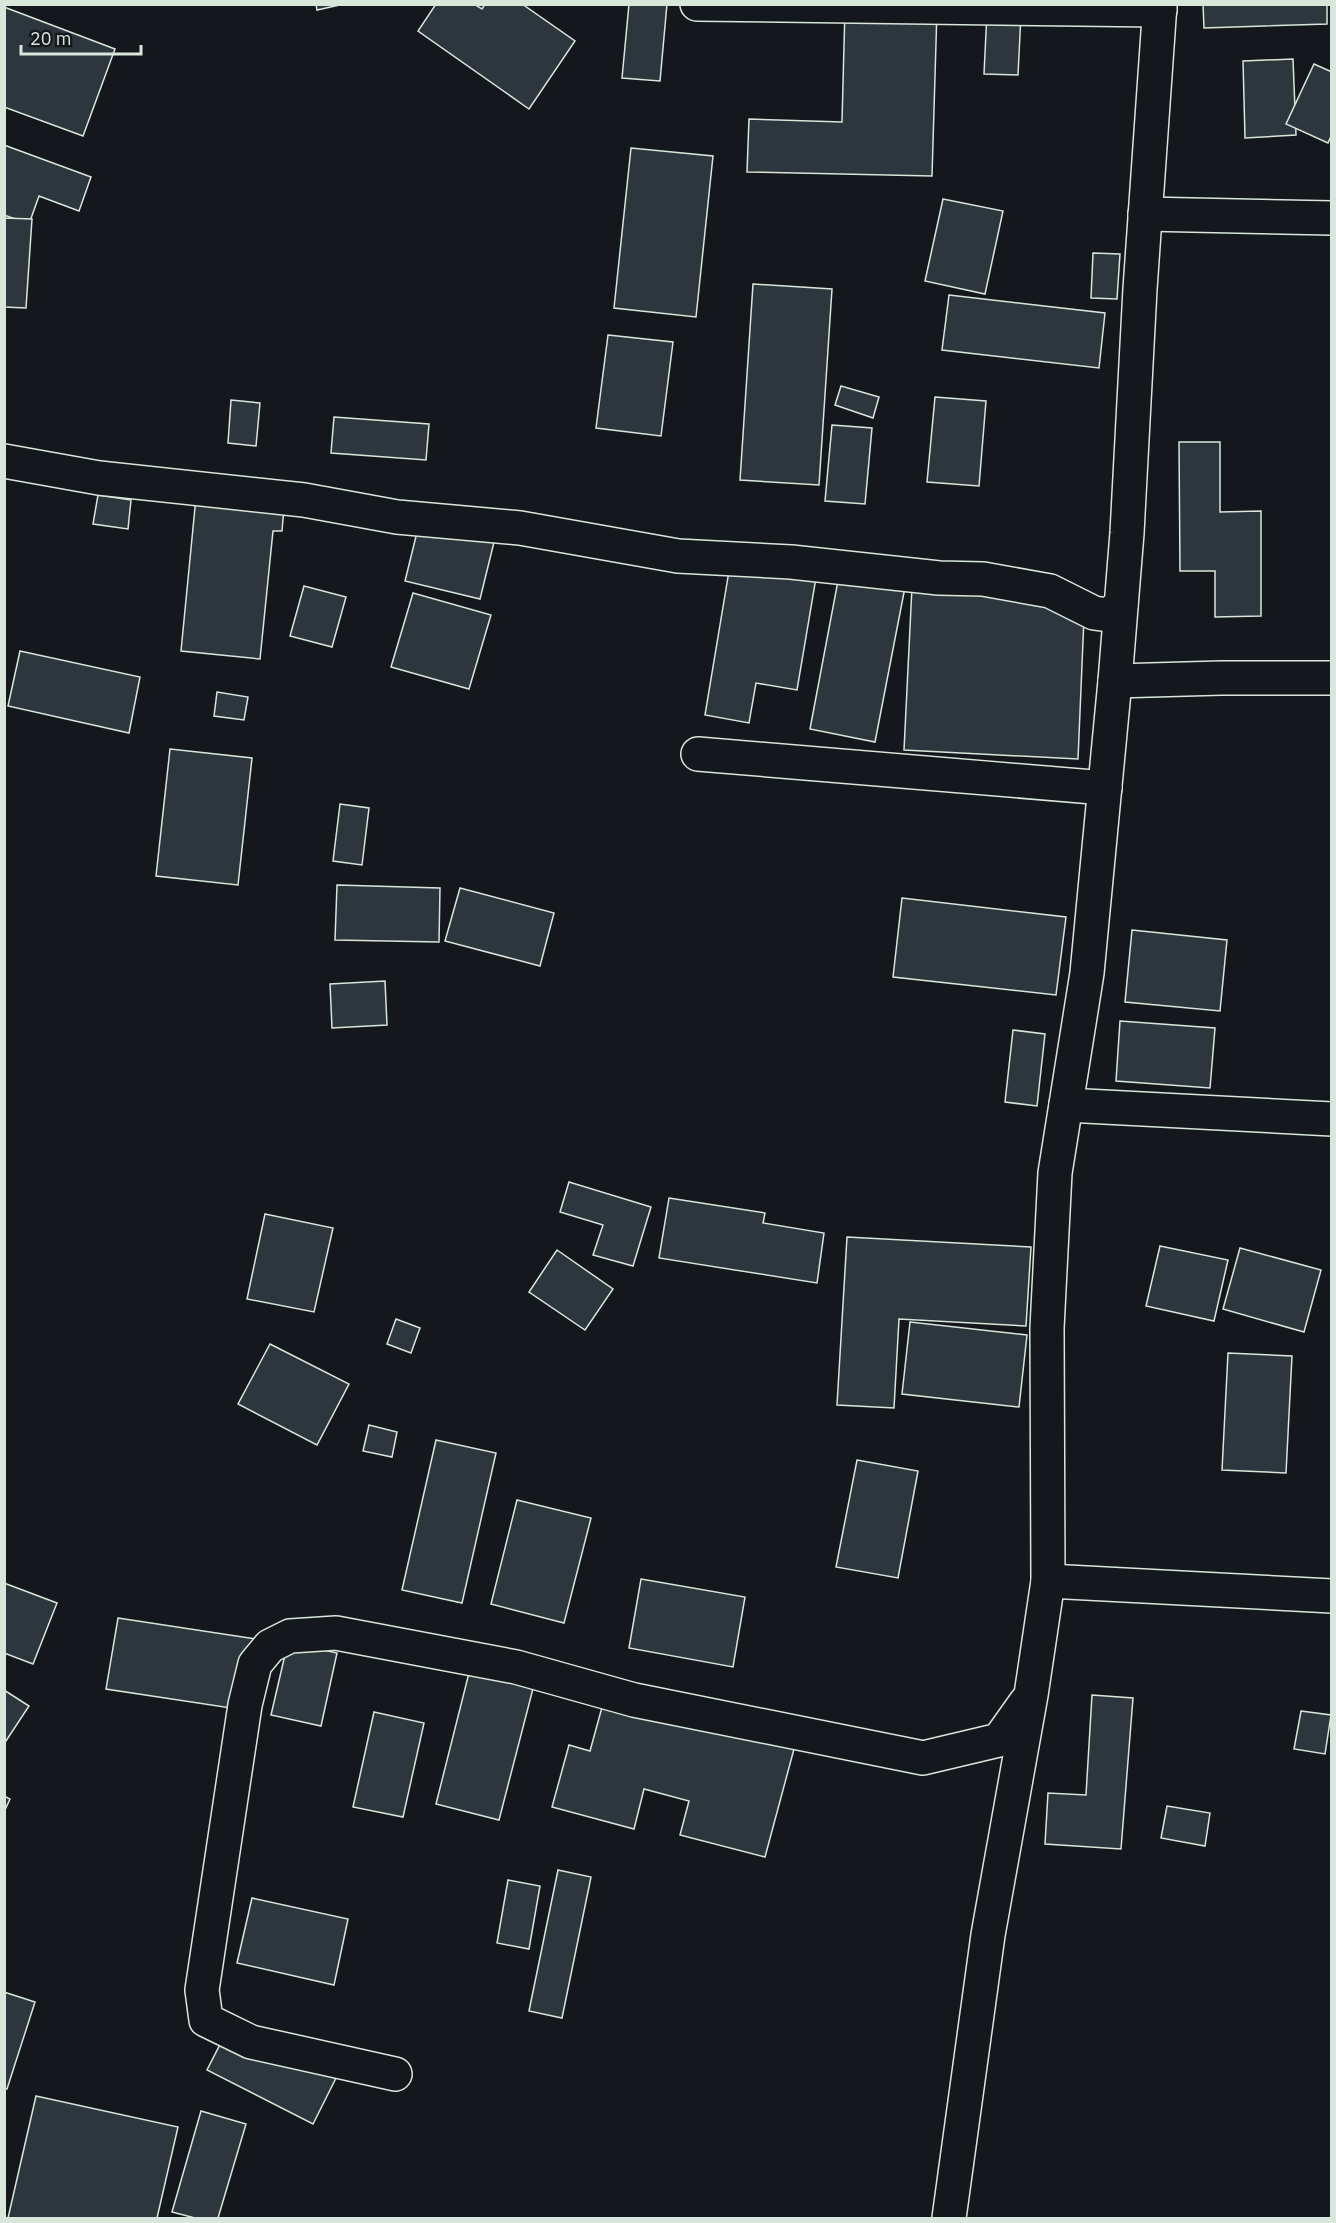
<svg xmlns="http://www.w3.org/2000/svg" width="1336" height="2223" font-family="'IBM Plex Sans',sans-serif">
<rect width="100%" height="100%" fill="#14181c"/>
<g fill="#2c363c" stroke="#d8e6dc" stroke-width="1.5">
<path d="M316 4H344L317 10Z"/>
<path d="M436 4H474L482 9 485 4H522L575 41 529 109 418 31Z"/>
<path d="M629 4H667L660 81 622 78Z"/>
<path d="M1203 4H1327V24L1204 28Z"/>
<path d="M4 7 115 49 83 136 4 107Z"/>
<path d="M845 8 937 10 932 176 747 172 749 119 842 122Z"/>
<path d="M987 12 1021 14 1018 75 984 74Z"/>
<path d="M1293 59 1296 135 1245 138 1243 61Z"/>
<path d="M1314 64 1332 72V134L1328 143 1286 124Z"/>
<path d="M4 145 91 177 79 211 39 196 29 224 4 215Z"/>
<path d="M631 148 713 156 696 317 614 308Z"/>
<path d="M943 199 1003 211 985 294 925 281Z"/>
<path d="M4 218 32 219 26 308 4 307Z"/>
<path d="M1093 253 1120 254 1117 299 1091 298Z"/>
<path d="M753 284 832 289 819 485 740 480Z"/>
<path d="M949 295 1105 313 1099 368 942 350Z"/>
<path d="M608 335 673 342 661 436 596 428Z"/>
<path d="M841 386 879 397 873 418 835 405Z"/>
<path d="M935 397 986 401 979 486 927 482Z"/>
<path d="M231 400 260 403 256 446 228 443Z"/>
<path d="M334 417 429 424 426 460 331 453Z"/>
<path d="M832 425 872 428 865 504 825 501Z"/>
<path d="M1179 442H1220V512L1261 511V616L1215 617V571H1180Z"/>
<path d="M197 487 285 496 282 531H273L260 659 181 651Z"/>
<path d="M98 495 131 500 128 529 93 524Z"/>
<path d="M421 516 496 534 480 599 405 581Z"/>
<path d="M731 559 817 572 797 690 756 683 749 723 705 715Z"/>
<path d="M840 570 906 582 875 742 810 729Z"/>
<path d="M304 586 346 597 332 647 290 636Z"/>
<path d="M912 587 1085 594 1078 759 904 750Z"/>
<path d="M413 593 491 615 469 689 391 667Z"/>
<path d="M20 651 140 677 129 733 8 706Z"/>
<path d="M217 692 248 697 244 720 214 716Z"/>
<path d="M170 749 252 758 238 885 156 876Z"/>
<path d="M340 804 369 808 362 865 333 861Z"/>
<path d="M337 885 440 888 439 942 335 940Z"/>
<path d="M460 888 554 913 540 966 445 941Z"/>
<path d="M902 898 1066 917 1056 995 893 977Z"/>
<path d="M1132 930 1227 940 1220 1011 1125 1002Z"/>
<path d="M385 981 387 1025 332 1028 330 984Z"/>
<path d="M1120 1021 1215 1028 1210 1088 1116 1081Z"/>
<path d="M1013 1030 1045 1034 1037 1106 1005 1102Z"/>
<path d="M569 1182 651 1207 633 1266 593 1255 603 1225 560 1212Z"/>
<path d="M669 1198 765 1213 763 1223 824 1233 817 1283 659 1258Z"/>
<path d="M265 1214 333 1228 314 1312 247 1299Z"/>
<path d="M847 1237 1031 1247 1026 1326 899 1319 894 1408 837 1405Z"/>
<path d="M1160 1246 1228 1260 1214 1321 1146 1306Z"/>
<path d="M1240 1248 1321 1270 1304 1332 1223 1309Z"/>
<path d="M557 1250 613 1289 585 1330 529 1292Z"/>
<path d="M396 1319 420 1328 411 1353 387 1344Z"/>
<path d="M910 1322 1027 1335 1019 1407 902 1394Z"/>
<path d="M270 1344 349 1384 317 1445 238 1404Z"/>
<path d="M1228 1353 1292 1356 1286 1473 1222 1470Z"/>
<path d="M369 1425 397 1432 392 1457 363 1451Z"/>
<path d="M436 1440 496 1453 462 1603 402 1590Z"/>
<path d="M857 1460 918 1471 898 1578 836 1567Z"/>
<path d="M517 1500 591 1518 564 1623 491 1604Z"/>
<path d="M641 1579 745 1597 733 1667 629 1648Z"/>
<path d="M4 1583 57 1603 33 1664 4 1653Z"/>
<path d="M118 1618 256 1639 244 1710 106 1689Z"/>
<path d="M288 1642 337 1653 321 1726 271 1715Z"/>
<path d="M472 1661 536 1677 499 1820 436 1804Z"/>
<path d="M4 1690 29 1706 4 1744Z"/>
<path d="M1092 1695 1133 1698 1121 1849 1045 1844 1048 1793 1086 1795Z"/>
<path d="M604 1700 794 1749 765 1857 680 1835 689 1801 644 1789 634 1829 552 1807 569 1745 590 1751Z"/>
<path d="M1301 1711 1331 1715 1325 1754 1294 1749Z"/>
<path d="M374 1712 424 1723 403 1817 353 1807Z"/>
<path d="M4 1796 10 1799 4 1812Z"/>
<path d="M1167 1806 1210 1813 1205 1846 1161 1838Z"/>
<path d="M558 1870 591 1877 562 2018 529 2011Z"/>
<path d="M508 1880 540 1886 529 1949 497 1943Z"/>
<path d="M252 1898 348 1919 334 1985 237 1963Z"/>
<path d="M4 1992 35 2002 7 2089H4Z"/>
<path d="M234 2017 340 2070 313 2124 207 2070Z"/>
<path d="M36 2096 178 2127 157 2218H8Z"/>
<path d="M201 2111 246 2124 218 2218H195L172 2212Z"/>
</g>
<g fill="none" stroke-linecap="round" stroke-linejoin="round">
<defs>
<g id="minor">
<path d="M697 4 1160 10"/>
<path d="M1145 214 1332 218"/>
<path d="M4 461 99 478 304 500 397 517 520 528 678 556 791 562 939 578 983 579 1050 591 1094 613 1109 615 1121 605"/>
<path d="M1115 681 1221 678H1332"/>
<path d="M698 754 1105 788"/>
<path d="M1066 1105 1332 1119"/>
<path d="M1048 1581 1332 1596"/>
<path d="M395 2074 251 2042 206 2020 202 1990 245 1705 255 1664 270 1646 290 1636 336 1633 516 1667 634 1700 923 1758 999 1740 1026 1702"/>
<path d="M949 2218 988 1935 1031 1695 1048 1581 1047 1328 1055 1173 1087 973 1115 681 1127 533 1140 289 1160 4"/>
</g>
</defs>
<use href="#minor" stroke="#d8e6dc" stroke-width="36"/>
<use href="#minor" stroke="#14181c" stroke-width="33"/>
</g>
<rect width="1336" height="2223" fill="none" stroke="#d8e6dc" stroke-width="12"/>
<path d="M21 45v9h120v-9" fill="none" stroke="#d8e6dc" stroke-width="3"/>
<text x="30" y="45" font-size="18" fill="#d8e6dc" stroke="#14181c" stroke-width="4.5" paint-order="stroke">20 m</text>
</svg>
